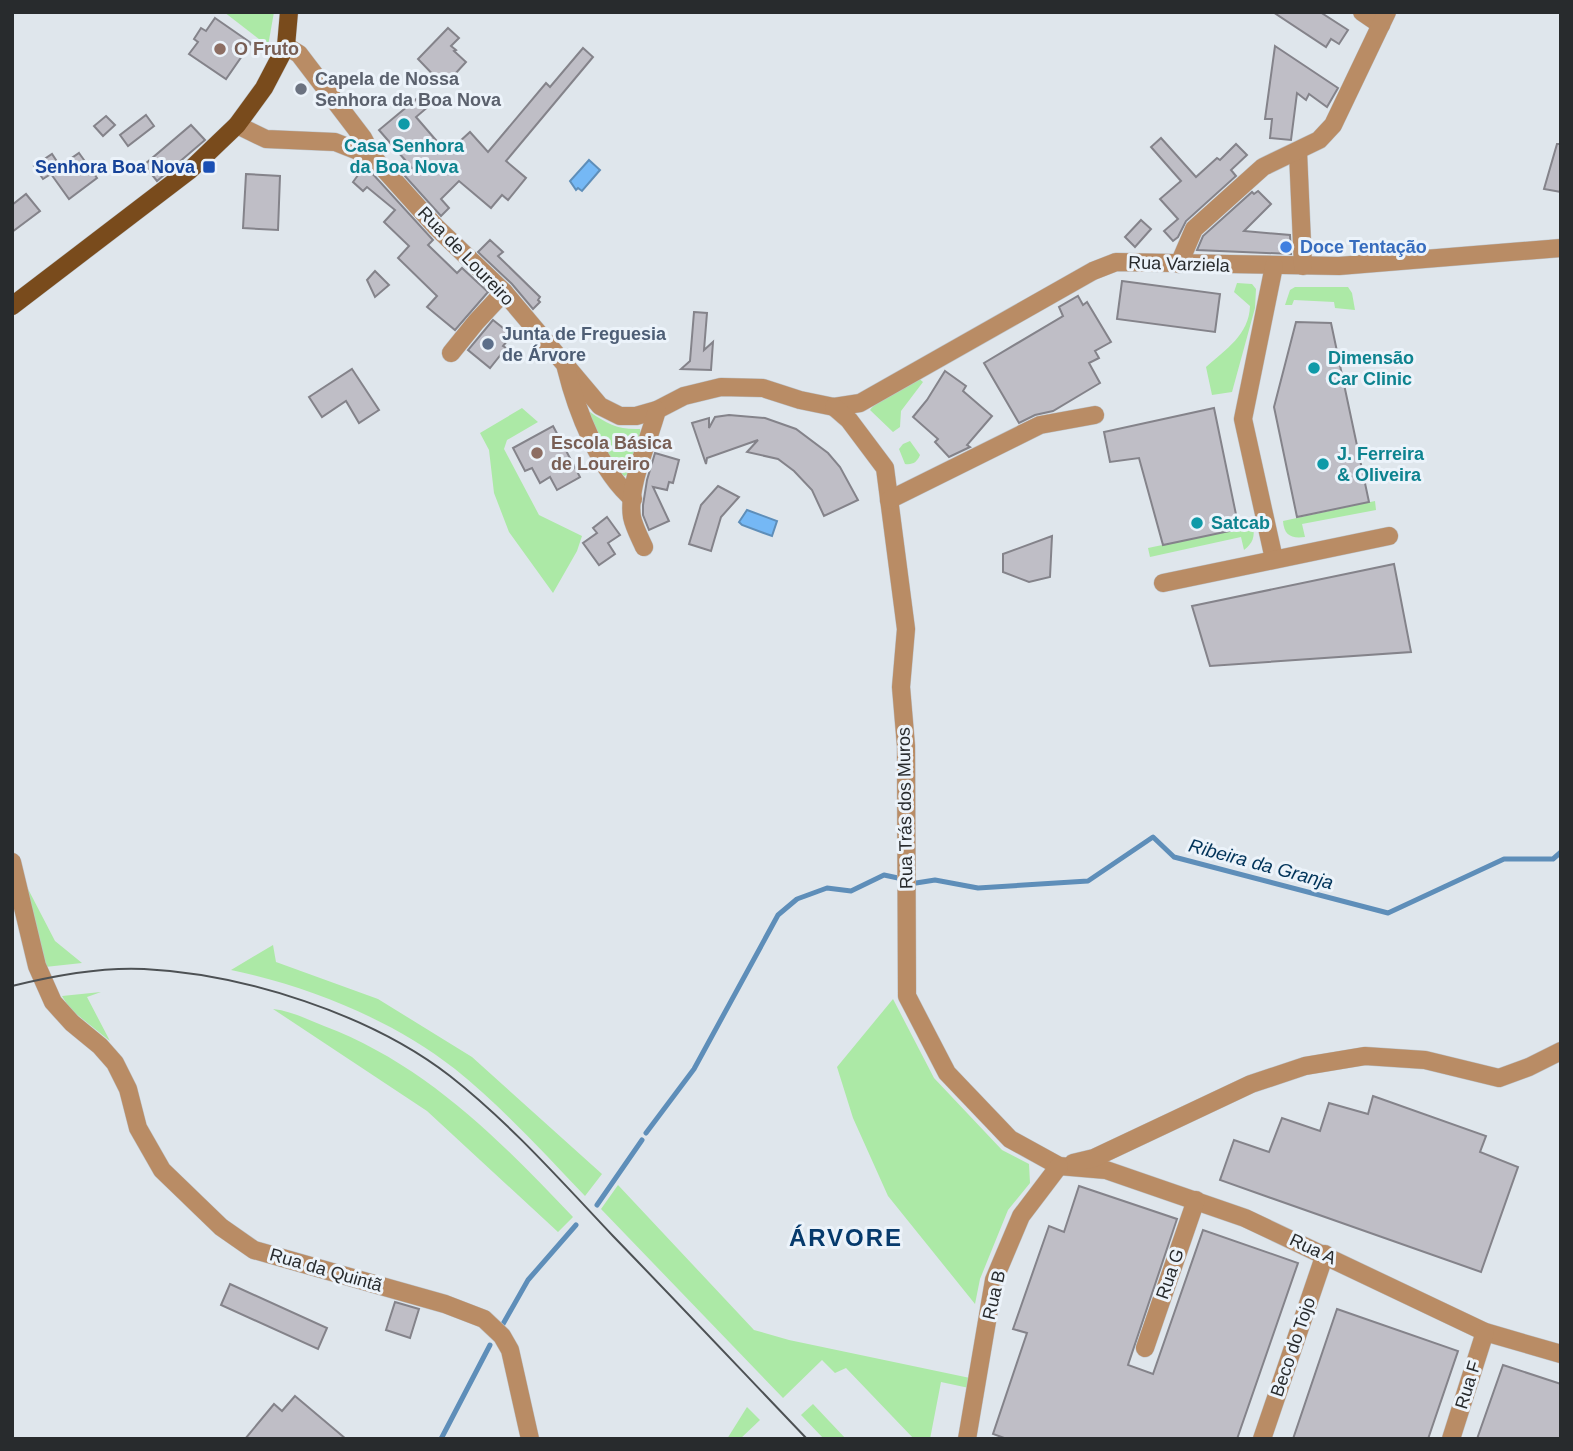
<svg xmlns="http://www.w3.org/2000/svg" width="1573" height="1451" font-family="Arial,sans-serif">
<rect width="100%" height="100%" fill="#dfe6ec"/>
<g fill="#ace9a6">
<path d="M224 12H274L268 46Z"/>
<path d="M1237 283 1252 284 1256 289 1255 308 1232 392 1212 395 1206 367C1226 349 1249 335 1250 306L1234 292Z"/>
<path d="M1295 287H1348L1352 293 1355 310 1335 308 1334 302 1294 300 1292 305H1285L1290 290Z"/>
<path d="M917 377 923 382 901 411 900 427 893 432 870 410C878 400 904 387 917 377Z"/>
<path d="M522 408 538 422 507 440 504 449 539 515 582 536 577 551 553 593 509 532 494 493 489 450 480 433Z"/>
<path d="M590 412C607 424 619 430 640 429L642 438 630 474 624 476 614 464 587 415Z"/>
<path d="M910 441 920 455C917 462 913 465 905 464L899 449 903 444Z"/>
<path d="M1375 501 1376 510 1302 524 1305 537C1291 539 1284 535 1283 521Z"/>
<path d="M1253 526C1255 537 1253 543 1244 550L1241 537 1150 557 1148 548Z"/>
<path d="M27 887 55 941 82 963 45 967Z"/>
<path d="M273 945 276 962 378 999 472 1057 602 1174 585 1196C543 1152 502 1107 455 1069 391 1019 310 987 231 970Z"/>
<path d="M101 992 87 997 110 1041 70 1009 62 996Z"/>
<path d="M893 999 934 1078 1002 1150 1029 1164 1030 1183 1008 1210 980 1279 975 1304 888 1196 853 1118 837 1067Z"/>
<path d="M273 1009C291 1011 307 1019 324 1026 425 1064 500 1140 573 1217L558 1232 427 1111Z"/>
<path d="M618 1185 754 1330 789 1340 970 1378 969 1388 941 1382 930 1439H914L846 1368 835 1373 822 1360 783 1398 601 1209Z"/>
<path d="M813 1404 846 1439H824L801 1415Z"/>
<path d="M747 1407 760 1420 740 1439H727Z"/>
</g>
<g fill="#75b8f5" stroke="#5e8eb9" stroke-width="2">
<path d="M589 160 600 170 582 191 578 188 576 190 570 181Z"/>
<path d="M747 510 777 521 772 536 742 525 739 522Z"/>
</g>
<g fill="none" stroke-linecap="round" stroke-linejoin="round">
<g stroke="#5e8eb9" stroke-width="5">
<path d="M916 883 935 880 978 888 1088 881 1153 837 1174 857 1388 913 1504 859H1553L1561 852"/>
<path d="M646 1133 694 1069 778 915 797 899 827 888 851 891 884 875 898 878"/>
<path d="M597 1205 642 1140"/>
<path d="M503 1324 528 1280 576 1225"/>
<path d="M441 1439 490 1345"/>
</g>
</g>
<g fill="#bfbec6" stroke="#84838a" stroke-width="2">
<path d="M1273 12H1320L1348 30 1339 44 1331 39 1326 47Z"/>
<path d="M215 18 251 43 226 79 189 54 198 42 194 39 201 28 206 31Z"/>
<path d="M448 28 459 38 451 46 456 50 454 51 466 62 444 86 418 59Z"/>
<path d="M1275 46 1338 88 1327 107 1309 94 1306 100 1297 93 1291 140 1270 138 1272 119H1265Z"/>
<path d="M583 48 593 57 506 161 526 178 508 200 502 195 491 208 459 181 441 199 449 208 441 216 404 175 412 168 379 130 420 96 429 106 416 117 447 153 470 132 488 152 546 83 550 87Z"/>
<path d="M146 115 154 126 128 146 120 135Z"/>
<path d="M106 116 115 125 103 136 94 126Z"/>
<path d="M191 125 205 140 157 181 144 165Z"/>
<path d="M1161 138 1196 177 1217 158 1220 160 1236 144 1247 155 1231 170 1236 176 1186 221 1178 237 1173 241 1164 231 1178 219 1160 199 1181 181 1151 147Z"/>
<path d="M1557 144H1561V192L1544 189Z"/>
<path d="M79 153 97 178 69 199 51 174 43 179 34 166 52 154 60 166Z"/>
<path d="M364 167 371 172 433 240 428 245 457 273 462 268 488 292 455 330 427 307 437 296 398 258 409 246 384 222 395 210 367 187 363 191 353 182Z"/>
<path d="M246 174 280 176 278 230 243 228Z"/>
<path d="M1258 191 1271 204 1244 231 1290 235 1291 254 1197 250 1203 236 1252 192 1254 194Z"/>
<path d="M26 194 40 211 12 232V205Z"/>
<path d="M1141 220 1151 229 1135 247 1125 237Z"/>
<path d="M490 240 503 252 498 256 540 297 538 300 540 302 533 309 512 284 478 252Z"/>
<path d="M375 271 389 285 375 297 367 280Z"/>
<path d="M1122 281 1220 294 1215 332 1117 319Z"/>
<path d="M1078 296 1083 305 1087 302 1111 342 1095 351 1099 358 1089 363 1100 383 1053 411 1035 415 1019 423 984 363 1063 316 1059 307Z"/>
<path d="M694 312 707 313 704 350 713 342 711 370 681 369 690 361Z"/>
<path d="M493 320 512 335 503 346 506 348 490 368 468 350Z"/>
<path d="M1296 322 1331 323 1369 502 1297 517 1274 407Z"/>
<path d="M352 369 379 410 359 423 346 401 322 417 309 397Z"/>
<path d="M945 371 966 386 963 391 992 416 967 445 970 447 949 457 935 442 938 439 913 417 927 400Z"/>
<path d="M1214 408 1239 529 1163 545 1139 458 1110 462 1104 432Z"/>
<path d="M729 415 765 418 796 429 828 453 840 467 858 500 824 516 812 490 794 471 778 459 747 452 758 440 707 458 706 464 692 423 709 418V428L715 417Z"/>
<path d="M553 426 580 477 557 490 550 477 540 483 532 468 525 471 513 448Z"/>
<path d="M655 453 679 460 673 483 669 482 667 490 653 487 669 521 649 530 643 515V505L647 480Z"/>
<path d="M718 486 739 497 721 517 711 551 689 544 701 505Z"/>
<path d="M607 517 620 535 608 543 615 554 599 565 583 543 597 533 593 528Z"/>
<path d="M1052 536 1050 577 1029 582 1003 572V554Z"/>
<path d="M1394 564 1411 652 1210 666 1192 606Z"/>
<path d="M1373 1096 1486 1136 1480 1152 1518 1167 1481 1272 1220 1180 1234 1140 1269 1152 1282 1118 1320 1131 1329 1103 1368 1114Z"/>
<path d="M1079 1186 1177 1219 1128 1365 1153 1374 1203 1230 1298 1263 1237 1439H1007L993 1434 1027 1333 1013 1329 1049 1226 1064 1232Z"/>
<path d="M230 1284 327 1328 318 1349 221 1305Z"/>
<path d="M395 1302 419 1309 410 1338 386 1330Z"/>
<path d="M1337 1309 1458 1351 1428 1439H1293Z"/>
<path d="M1503 1365 1561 1384V1439H1477Z"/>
<path d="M295 1396 346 1439H245L274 1404 282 1411Z"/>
</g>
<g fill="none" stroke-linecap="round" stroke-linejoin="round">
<defs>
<g id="minor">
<path d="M1362 12 1381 25"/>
<path d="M286 46 299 54 363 138 373 157"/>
<path d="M237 125 266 139 335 142 373 157 436 227 504 292 600 406 620 416H636L657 410 684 396 721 387 763 388 800 400 834 407 860 403 1093 271 1116 262 1339 266 1561 248"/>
<path d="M1298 152 1303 266"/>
<path d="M1179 264 1194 229 1263 167 1319 140 1333 125 1387 12"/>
<path d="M1274 266 1243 419 1274 559"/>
<path d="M451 353 476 322 504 292"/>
<path d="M566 368C576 409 600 472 633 499"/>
<path d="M834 407 849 420 885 468 906 629 901 687 906 746 907 996 947 1073 1010 1139 1059 1166 1106 1170 1245 1218 1485 1332 1561 1354"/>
<path d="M889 500 1040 425 1095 415"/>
<path d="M644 547C640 538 634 527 632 517 627 486 649 441 657 410"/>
<path d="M1163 583 1389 536"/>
<path d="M12 862 37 966 53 1002 72 1023 100 1046 115 1063 128 1089 138 1128 162 1170 221 1227 254 1250 445 1304 484 1319 502 1336 510 1350 530 1439"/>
<path d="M1073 1163 1094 1158 1251 1084 1305 1066 1365 1056 1425 1060 1499 1078 1529 1067 1561 1051"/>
<path d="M1145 1348 1196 1200"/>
<path d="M967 1439 994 1280 1021 1216 1059 1166"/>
<path d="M1262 1439 1325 1254"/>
<path d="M1451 1439 1485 1332"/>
</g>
<path id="major" d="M12 306 190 170 237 125 264 88 286 46 289 12"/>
</defs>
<use href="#minor" stroke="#bec4ca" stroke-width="19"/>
<use href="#major" stroke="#bec4ca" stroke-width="19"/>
<use href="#minor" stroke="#b98c65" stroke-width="18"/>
<use href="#major" stroke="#794b1c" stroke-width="18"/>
<path stroke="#4d5154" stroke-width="2" d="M12 986C52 976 103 967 144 969 244 974 370 1014 450 1076 510 1123 561 1181 613 1236 678 1303 742 1371 807 1439"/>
</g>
<g fill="#8d6e63" stroke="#ecf3fa" stroke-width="2.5">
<circle cx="220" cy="49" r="7"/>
<circle cx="537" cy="453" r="7"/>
</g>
<circle fill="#6b7280" stroke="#ecf3fa" stroke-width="2.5" cx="301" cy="89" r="7"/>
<g fill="#0f9aa8" stroke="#ecf3fa" stroke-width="2.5">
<circle cx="404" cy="124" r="7"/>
<circle cx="1314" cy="368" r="7"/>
<circle cx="1323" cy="464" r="7"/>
<circle cx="1197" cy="523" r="7"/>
</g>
<rect fill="#1a4fb4" stroke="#ecf3fa" stroke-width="2.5" x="202" y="160" width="14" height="14" rx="3.5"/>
<circle fill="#3f7fe0" stroke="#ecf3fa" stroke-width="2.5" cx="1286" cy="247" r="7"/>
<circle fill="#5c6f8a" stroke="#ecf3fa" stroke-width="2.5" cx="488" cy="344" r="7"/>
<g text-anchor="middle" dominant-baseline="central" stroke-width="6" stroke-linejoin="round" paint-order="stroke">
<g font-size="18" font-weight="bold" fill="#785e54" stroke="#ecf3fa" text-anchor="start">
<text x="234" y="49">O Fruto</text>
<text x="551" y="443">Escola Básica<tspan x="551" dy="21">de Loureiro</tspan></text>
</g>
<g font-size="18" font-weight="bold" fill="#5b616d" stroke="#ecf3fa" text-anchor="start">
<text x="315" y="79">Capela de Nossa<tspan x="315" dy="21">Senhora da Boa Nova</tspan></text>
</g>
<g font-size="18" font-weight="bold" fill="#0d838f" stroke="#ecf3fa" text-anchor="start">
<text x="404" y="146" text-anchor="middle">Casa Senhora<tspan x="404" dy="21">da Boa Nova</tspan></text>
<text x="1328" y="358">Dimensão<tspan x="1328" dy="21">Car Clinic</tspan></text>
<text x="1337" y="454">J. Ferreira<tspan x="1337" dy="21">&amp; Oliveira</tspan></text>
<text x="1211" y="523">Satcab</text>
</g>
<g font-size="18" font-weight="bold" fill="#164399" stroke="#ecf3fa" text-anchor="end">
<text x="195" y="167">Senhora Boa Nova</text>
</g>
<g font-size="18" font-weight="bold" fill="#366cbe" stroke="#ecf3fa" text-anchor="start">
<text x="1300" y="247">Doce Tentação</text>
</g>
<g font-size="18" fill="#282b2d" stroke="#ecf3fa">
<text transform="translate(466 256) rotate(46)">Rua de Loureiro</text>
<text transform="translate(1179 264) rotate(2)">Rua Varziela</text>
<text transform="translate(905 808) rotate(-91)">Rua Trás dos Muros</text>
<text transform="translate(1313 1249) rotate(25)">Rua A</text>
<text transform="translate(326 1270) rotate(16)">Rua da Quintã</text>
<text transform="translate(1170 1274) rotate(-71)">Rua G</text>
<text transform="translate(994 1295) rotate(-77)">Rua B</text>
<text transform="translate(1293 1347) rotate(-71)">Beco do Tojo</text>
<text transform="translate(1468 1385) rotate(-73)">Rua F</text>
</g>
<g font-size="18" font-weight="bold" fill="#4e5e75" stroke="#ecf3fa" text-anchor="start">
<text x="502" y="334">Junta de Freguesia<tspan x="502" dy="21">de Árvore</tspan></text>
</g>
<g font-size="19" font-style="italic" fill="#003359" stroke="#ecf3fa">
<text transform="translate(1261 864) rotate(15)">Ribeira da Granja</text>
</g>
<g font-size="24" font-weight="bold" letter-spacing="2" fill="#063a6c" stroke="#ecf3fa">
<text x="846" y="1237">ÁRVORE</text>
</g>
</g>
<rect width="1573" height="1451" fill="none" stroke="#282b2d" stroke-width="28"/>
</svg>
